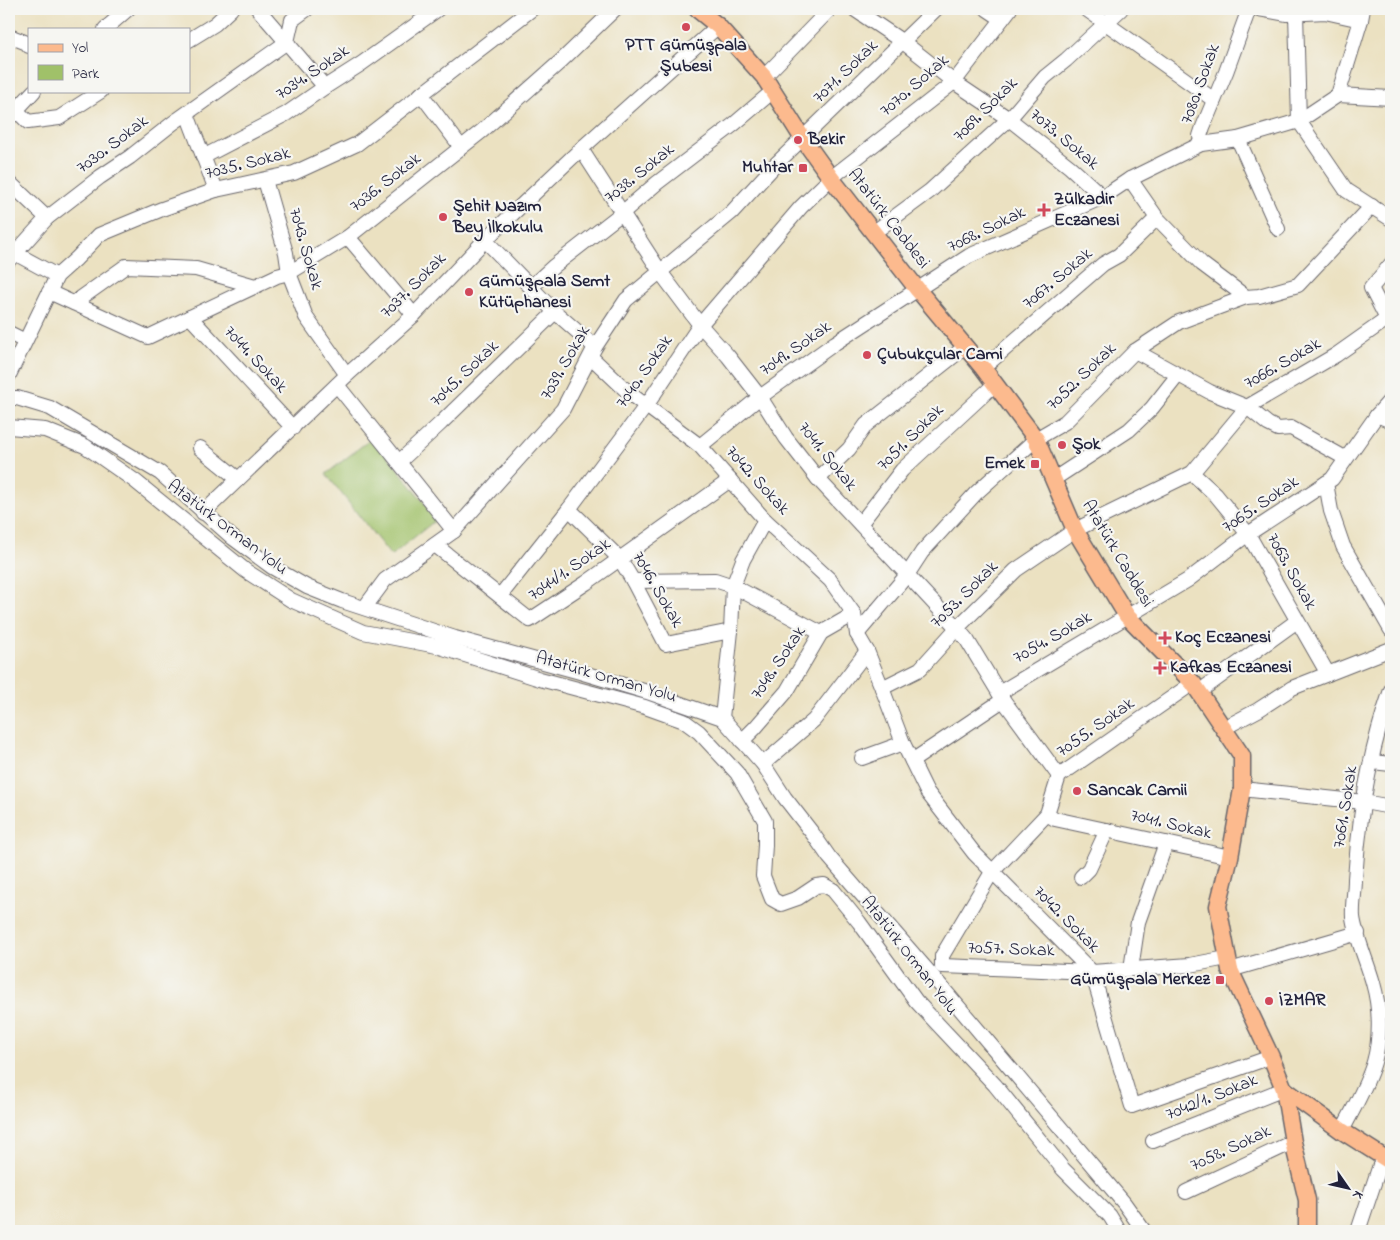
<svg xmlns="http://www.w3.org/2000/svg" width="1400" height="1240" font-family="'Indie Flower',sans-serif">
<rect width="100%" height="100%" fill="#f6f6f2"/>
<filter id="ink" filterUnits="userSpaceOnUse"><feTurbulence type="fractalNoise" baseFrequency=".02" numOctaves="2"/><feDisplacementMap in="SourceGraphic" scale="10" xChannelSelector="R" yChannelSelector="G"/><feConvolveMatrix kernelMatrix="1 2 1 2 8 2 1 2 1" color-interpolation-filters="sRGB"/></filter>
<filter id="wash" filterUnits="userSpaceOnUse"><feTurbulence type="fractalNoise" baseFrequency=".0096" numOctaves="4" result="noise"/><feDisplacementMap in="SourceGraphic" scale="20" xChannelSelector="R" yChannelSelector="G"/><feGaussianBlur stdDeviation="1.12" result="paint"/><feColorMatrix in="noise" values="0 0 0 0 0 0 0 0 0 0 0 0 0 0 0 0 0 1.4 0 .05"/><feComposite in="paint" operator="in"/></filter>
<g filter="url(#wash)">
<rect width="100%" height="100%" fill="#ebe1c1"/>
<path fill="#a0c169" stroke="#617252" d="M373 437 437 519 391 556 326 474Z"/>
</g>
<g filter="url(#ink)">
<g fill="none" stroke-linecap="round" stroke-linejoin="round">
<defs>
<g id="minor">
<path d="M258 9 325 87"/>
<path d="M854 9 903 42 954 82 1009 119 1070 167 1103 197"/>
<path d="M987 9 1002 19"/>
<path d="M1086 9 1214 100"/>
<path d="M1259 9 1287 14 1325 12 1361 20"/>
<path d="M1296 13 1299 121 1346 190 1391 219"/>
<path d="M105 29 128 9"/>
<path d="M9 36 27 43 29 46"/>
<path d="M189 40 215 24 231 9"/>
<path d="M764 77 830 9"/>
<path d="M421 94 461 147"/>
<path d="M1338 95 1391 98"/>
<path d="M16 110 28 122 59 118 101 91"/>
<path d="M187 114 216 190"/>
<path d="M9 118 34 91"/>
<path d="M1201 144 1200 136 1203 127 1226 72 1249 9"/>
<path d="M581 149 661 273 700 325 728 356 760 397 786 438 818 479 957 628 967 640 1004 701 1059 776"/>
<path d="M203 157 286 114 325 87 361 64 438 9"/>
<path d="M1130 179 1157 218 1202 264 1246 297"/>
<path d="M265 180 286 253 289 273 306 317 347 375"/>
<path d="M9 182 47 218"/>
<path d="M1278 229 1238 139 1299 121 1338 95 1361 20 1363 9"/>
<path d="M873 233 930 191 1009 119 1045 77 1066 60 1121 9"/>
<path d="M348 237 414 315"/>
<path d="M485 240 555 312 595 347"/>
<path d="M9 250 57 276"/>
<path d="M9 260 47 218 100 177 130 157 173 123 287 42 292 20 307 9"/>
<path d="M531 287 554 266 622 213 657 183 733 125 773 91"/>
<path d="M49 292 148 337 277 276 289 273 348 237 482 131 561 61 615 9"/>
<path d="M74 303 126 266 196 269 255 286"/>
<path d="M190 317 293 428"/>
<path d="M1387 319 1371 288 1391 264"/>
<path d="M9 333 25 341"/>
<path d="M1135 351 1210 392 1247 407 1268 424 1278 429 1291 428 1345 458"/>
<path d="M591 357 629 393 700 446 765 520 830 580 854 614 857 634 867 651 882 688 903 743 927 792 974 853 1092 972 1132 1106 1271 1057"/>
<path d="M983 368 1103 264 1119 255 1157 218"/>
<path d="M9 375 57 276 76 259 99 235 162 209 216 190 294 173 357 144 532 9"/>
<path d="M337 385 454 531"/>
<path d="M9 398H17L50 408 160 473 233 538 272 567 307 587 342 601 455 638 580 672 647 692 722 718 763 764 785 798 813 834 829 857 935 979 1124 1203 1144 1231"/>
<path d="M1377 415 1391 421"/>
<path d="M9 427 45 430 85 446 135 481 246 571 291 600 363 632 437 646 540 679 645 707 684 721 699 732 737 773 765 821V845L763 876 772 899 781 904 798 898 816 886 824 885 833 890 859 922 916 1001 995 1085 1063 1169 1110 1216 1119 1231"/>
<path d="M700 446 760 397 835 343 969 256 1103 197 1130 179 1201 144 1238 139"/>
<path d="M200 448 238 479"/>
<path d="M399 462 441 423 555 312"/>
<path d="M1192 473 1216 495 1248 534 1328 674"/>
<path d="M818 479 849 449 866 425 965 347"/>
<path d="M1054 479 1129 430 1152 408 1178 375"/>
<path d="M1326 483 1331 511 1343 546 1391 630"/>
<path d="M569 509 620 559 633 581 666 644 731 631"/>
<path d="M203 513 347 375 414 315 485 240 581 149 718 26"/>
<path d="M860 524 902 470 995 384"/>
<path d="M435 545 530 620 586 583 730 480"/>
<path d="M633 581 715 580 733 586 821 633"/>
<path d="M500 596 569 509 646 406 700 325 801 207 831 178 954 82 1010 9"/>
<path d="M365 607 385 580 454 531 563 409 595 347 626 300 732 212 776 164 936 9"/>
<path d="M857 634 907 575 922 552 976 493 1036 439 1065 422 1135 351 1179 322 1246 297 1259 296 1298 285 1372 206"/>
<path d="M882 688 920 669 957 628 1016 570 1075 530 1192 473 1247 407 1336 355 1387 319 1391 322"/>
<path d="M1200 691 1297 621"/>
<path d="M999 693 1188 580 1248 534 1332 479 1377 415 1391 399"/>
<path d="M722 718 731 631 733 586 743 560 765 520"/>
<path d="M1224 728 1258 710 1292 688 1391 649"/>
<path d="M742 741 755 728 787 691 821 633 854 614"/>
<path d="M862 758 903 743"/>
<path d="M912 761 1003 700"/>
<path d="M1372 762 1391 764"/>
<path d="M763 764 814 720 867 651"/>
<path d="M1242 789 1364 802 1391 807"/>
<path d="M1047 814 1055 819 1230 857"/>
<path d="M1081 877 1089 869 1107 830"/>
<path d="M942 966V956L992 872 1047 814 1059 776 1193 683"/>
<path d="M942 966 1092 972 1190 965 1227 958"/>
<path d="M1131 969 1138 922 1166 843"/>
<path d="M1230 970 1358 933"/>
<path d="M1342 1131C1353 1109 1367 1086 1374 1062 1381 1037 1380 1007 1373 983 1368 964 1355 935 1353 917 1352 905 1355 892 1355 879 1359 815 1370 750 1391 690"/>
<path d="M1153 1141 1284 1089"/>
<path d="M1186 1192 1293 1142"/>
<path d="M1358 1231 1383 1156"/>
</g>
<g id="major">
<path d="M697 9 718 26 764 77 803 139 831 178 918 290 983 368 1036 439 1075 530 1127 616 1193 683 1242 756V789L1230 857 1218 906 1230 970 1271 1057 1284 1089 1293 1142 1307 1200V1231"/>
<path d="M1284 1089 1342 1131 1391 1162"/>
</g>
</defs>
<use href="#minor" stroke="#68656a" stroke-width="16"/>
<use href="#major" stroke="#68656a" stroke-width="19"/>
<use href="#minor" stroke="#fff" stroke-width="14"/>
<use href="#major" stroke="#fcba8e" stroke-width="16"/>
</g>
</g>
<g fill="#d1495b" stroke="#f6f6f2" stroke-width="2">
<circle cx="686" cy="27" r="5"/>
<circle cx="798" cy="140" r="5"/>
<rect x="798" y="163" width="10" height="10" rx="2.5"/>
<path d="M1041.5 202.5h5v5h5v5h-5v5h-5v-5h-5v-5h5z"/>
<circle cx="443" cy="217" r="5"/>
<circle cx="469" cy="292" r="5"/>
<circle cx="867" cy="355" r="5"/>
<circle cx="1062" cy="445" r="5"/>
<rect x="1030" y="459" width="10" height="10" rx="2.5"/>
<path d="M1162.5 630.5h5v5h5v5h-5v5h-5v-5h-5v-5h5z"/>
<path d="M1157.5 660.5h5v5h5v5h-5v5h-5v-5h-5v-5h5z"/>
<circle cx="1077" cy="791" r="5"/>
<rect x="1215" y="975" width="10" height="10" rx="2.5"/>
<circle cx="1269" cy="1001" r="5"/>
</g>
<g text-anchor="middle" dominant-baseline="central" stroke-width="4.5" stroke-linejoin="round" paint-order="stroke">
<g font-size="18" font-weight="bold" fill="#22223b" stroke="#f6f6f2" text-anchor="start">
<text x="686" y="46" text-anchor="middle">PTT Gümüşpala<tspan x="686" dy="21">Şubesi</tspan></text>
<text x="808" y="140">Bekir</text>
<text x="793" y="168" text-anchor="end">Muhtar</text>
<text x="1054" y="200">Zülkadir<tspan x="1054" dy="21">Eczanesi</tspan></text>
<text x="453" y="207">Şehit Nazım<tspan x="453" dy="21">Bey İlkokulu</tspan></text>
<text x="479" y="282">Gümüşpala Semt<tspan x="479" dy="21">Kütüphanesi</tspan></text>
<text x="877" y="355">Çubukçular Cami</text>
<text x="1072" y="445">Şok</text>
<text x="1025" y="464" text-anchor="end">Emek</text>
<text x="1175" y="638">Koç Eczanesi</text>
<text x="1170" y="668">Kafkas Eczanesi</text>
<text x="1087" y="791">Sancak Camii</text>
<text x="1210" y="980" text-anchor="end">Gümüşpala Merkez</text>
<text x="1279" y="1001">İZMAR</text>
</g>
<g font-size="18" fill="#22223b" stroke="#f6f6f2">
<text transform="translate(846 72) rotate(-44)">7071. Sokak</text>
<text transform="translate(313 73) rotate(-34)">7034. Sokak</text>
<text transform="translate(1201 84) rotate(-70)">7080. Sokak</text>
<text transform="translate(915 86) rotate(-41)">7070. Sokak</text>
<text transform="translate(986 110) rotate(-45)">7069. Sokak</text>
<text transform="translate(1064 140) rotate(40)">7073. Sokak</text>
<text transform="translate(113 145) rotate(-37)">7030. Sokak</text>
<text transform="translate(248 164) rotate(-14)">7035. Sokak</text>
<text transform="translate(640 174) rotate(-39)">7038. Sokak</text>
<text transform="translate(386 183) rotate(-38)">7036. Sokak</text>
<text transform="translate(888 219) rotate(52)">Atatürk Caddesi</text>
<text transform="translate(987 230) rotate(-26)">7068. Sokak</text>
<text transform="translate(305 249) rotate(74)">7043. Sokak</text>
<text transform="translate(1058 279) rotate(-40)">7067. Sokak</text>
<text transform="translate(414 286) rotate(-45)">7037. Sokak</text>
<text transform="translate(796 349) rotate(-35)">7049. Sokak</text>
<text transform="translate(255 360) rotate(47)">7044. Sokak</text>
<text transform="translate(566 363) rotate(-60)">7039. Sokak</text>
<text transform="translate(1283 364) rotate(-30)">7066. Sokak</text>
<text transform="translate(645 372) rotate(-55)">7040. Sokak</text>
<text transform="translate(465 374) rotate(-44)">7045. Sokak</text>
<text transform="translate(1082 377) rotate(-44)">7052. Sokak</text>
<text transform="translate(911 438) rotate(-45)">7051. Sokak</text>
<text transform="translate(827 457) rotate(51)">7041. Sokak</text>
<text transform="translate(757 481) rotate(48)">7042. Sokak</text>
<text transform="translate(1261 505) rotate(-34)">7065. Sokak</text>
<text transform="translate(227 528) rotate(37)">Atatürk Orman Yolu</text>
<text transform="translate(1117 554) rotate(59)">Atatürk Caddesi</text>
<text transform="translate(570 570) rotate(-35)">7044/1. Sokak</text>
<text transform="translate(1291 572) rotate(61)">7063. Sokak</text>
<text transform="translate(657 590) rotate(60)">7046. Sokak</text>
<text transform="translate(965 595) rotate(-45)">7053. Sokak</text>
<text transform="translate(1053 638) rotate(-30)">7054. Sokak</text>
<text transform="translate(779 663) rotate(-56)">7048. Sokak</text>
<text transform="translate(606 678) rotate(16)">Atatürk Orman Yolu</text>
<text transform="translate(1096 728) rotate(-35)">7055. Sokak</text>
<text transform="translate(1346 807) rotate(-81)">7061. Sokak</text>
<text transform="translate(1171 825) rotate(13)">7041. Sokak</text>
<text transform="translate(1066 920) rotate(45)">7042. Sokak</text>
<text transform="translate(1011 950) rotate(2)">7057. Sokak</text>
<text transform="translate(909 956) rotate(52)">Atatürk Orman Yolu</text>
<text transform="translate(1212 1098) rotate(-22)">7042/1. Sokak</text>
<text transform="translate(1231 1149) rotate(-25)">7058. Sokak</text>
</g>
</g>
<rect width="1400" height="1240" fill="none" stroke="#f6f6f2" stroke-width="30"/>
<rect x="28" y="28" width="162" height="65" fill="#f6f6f2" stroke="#a1a1a9"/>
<rect x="38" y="44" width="25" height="8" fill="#fcba8e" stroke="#a1a1a9"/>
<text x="72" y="52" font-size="15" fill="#22223b">Yol</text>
<rect x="38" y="65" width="25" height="15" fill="#a0c169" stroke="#a1a1a9"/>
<text x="72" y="78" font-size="15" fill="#22223b">Park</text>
<g transform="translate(1348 1188) rotate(124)" stroke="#f6f6f2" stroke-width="4" paint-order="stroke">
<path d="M0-4L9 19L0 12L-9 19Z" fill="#22223b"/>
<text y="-8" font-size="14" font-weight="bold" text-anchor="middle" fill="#22223b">K</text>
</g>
</svg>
